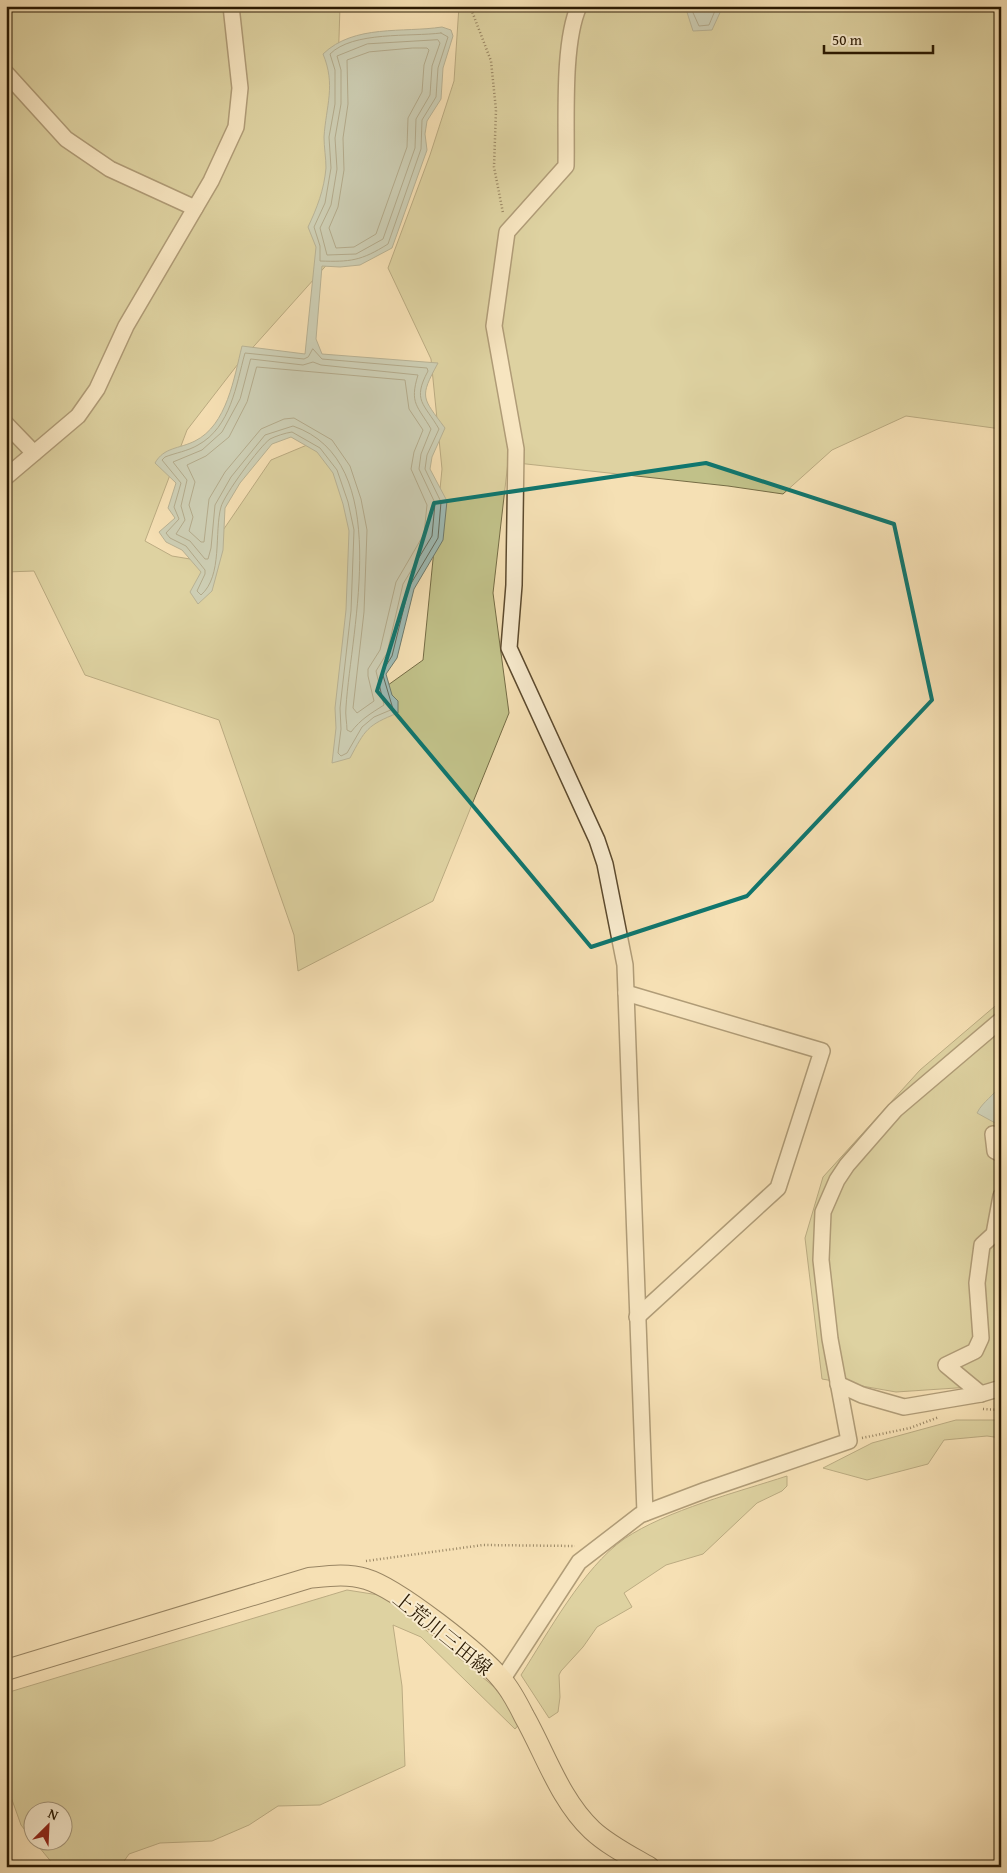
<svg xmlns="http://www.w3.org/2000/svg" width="1007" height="1873" font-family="'Gentium Book Plus','Noto Serif JP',serif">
<rect width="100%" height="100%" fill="#f5e0b4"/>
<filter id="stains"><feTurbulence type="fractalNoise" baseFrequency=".004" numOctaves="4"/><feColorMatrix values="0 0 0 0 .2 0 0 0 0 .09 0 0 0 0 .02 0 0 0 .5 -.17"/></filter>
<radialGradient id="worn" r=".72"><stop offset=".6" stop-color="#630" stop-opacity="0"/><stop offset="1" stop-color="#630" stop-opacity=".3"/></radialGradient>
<g fill="#c1c189" stroke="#756c45">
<path d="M6 6H340L332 259 238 364 187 430 145 541 172 556 202 561 271 460 319 440 372 516 349 713 423 660 442 469 431 359 388 268 430 155 454 81 459 6H1001V429L906 416 832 450 783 494 728 486 508 462 493 593 509 713 433 901 298 971 294 935 219 720 85 675 34 571 6 572Z"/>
<path d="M1001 1001V1385L896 1392 822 1379 805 1238 823 1177 920 1070Z"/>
<path d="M956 1420H1001V1438L987 1436 944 1440 928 1464 867 1480 823 1468 872 1443Z"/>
<path d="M787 1476V1486L782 1491 757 1503 703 1554 666 1565 624 1593 632 1607 597 1627 583 1647 561 1671 559 1675 560 1697 558 1712 549 1718 521 1675C548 1633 583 1568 624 1539 667 1510 738 1492 787 1476Z"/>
<path d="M347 1590 385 1596 493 1686 521 1722 515 1729 421 1637 393 1625 402 1686 405 1766 320 1805 278 1806 249 1825 212 1841 160 1843 129 1854 120 1867H51L53 1864 34 1841 62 1840V1810H32V1839L21 1825 6 1783V1693Z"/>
</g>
<g fill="#9ebbb5" stroke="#6f7a6d">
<path d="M685 6H723L712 30 693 31Z"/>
<path d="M442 27 451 30 453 36 443 68 441 99 427 121 425 134 427 150 392 248 360 265 340 267 322 266 316 339 322 354 438 363C419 398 422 397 445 428L432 457 430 469 447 501 443 540 414 589 397 658 386 674 392 695 398 701V713C367 725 365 730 350 758L332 763 336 728 335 708 346 610 349 531 343 504 333 473 317 452 291 437 272 444 240 483 225 508 223 550 212 591 198 604 190 592 201 572 182 550 166 542 159 532 175 518 168 508 176 483 155 463C164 447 179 449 195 441 227 425 234 378 242 346L305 354 316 247 308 227C317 208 324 190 326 168 326 158 324 147 324 137 326 106 336 85 323 54 354 24 403 33 442 27Z"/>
<path d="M1001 1084V1123L997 1124 977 1113C983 1101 994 1096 1001 1084Z"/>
</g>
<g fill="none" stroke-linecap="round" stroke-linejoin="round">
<g stroke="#646a5b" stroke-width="1">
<path d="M690 6 699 26 709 25 717 6"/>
<path d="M441 33 448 37 438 68 436 97 422 120 421 149 388 244C361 261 350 262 320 261V246L314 227 325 203 331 168 329 137 335 104V70L330 54C353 31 410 37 441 33Z"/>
<path d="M438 40 440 43 432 66 430 95 416 119 415 148 383 239 356 254 327 255 320 228 331 205 337 169 335 138 341 104V70L337 56 367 44Z"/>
<path d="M413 48H427L429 50 424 65 422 92 408 118 407 147 376 234 354 247 336 248 329 228 338 207 344 170 343 138 348 104 347 60 369 52Z"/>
<path d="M313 349 322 359 427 368 428 371C412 401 424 403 439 429L427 455 425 469 441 502 438 538 409 587 392 656 382 672 393 709 374 717 362 727 347 753 341 756 338 753 341 729 340 708 351 611 354 530 348 502 337 470 320 448 292 432C285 433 276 436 270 439 260 446 224 495 221 507 214 532 223 576 201 595L197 591 205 574V570L186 546 170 538 166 533 179 519 174 507 181 483 162 460 165 457C175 453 188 451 198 445 231 427 236 385 245 353L304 359 308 357Z"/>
<path d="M251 359 303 365 313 362 321 365 418 375C409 404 418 406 431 429L421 454 419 469 435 503 432 536 403 584 387 653 376 671 384 705C370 714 361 719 351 732L347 730C347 723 345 715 346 707 351 628 395 461 293 426L265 435 231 477 215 505 211 548 208 559H205L190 541 176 534 185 520 181 506 187 480 173 462 202 450 222 432 240 399Z"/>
<path d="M257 367 405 380 409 409 423 430 414 452 411 469 427 505 424 534 396 582 380 650 368 669V676L374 701 357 713 353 708 364 612 367 530 361 499 350 466 332 440 294 418 284 419 261 429 225 472 209 499 204 542H201L189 531 193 517 189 505 195 482 187 465 206 456 229 437 247 402Z"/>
</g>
<defs>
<g id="minor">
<path d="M579 6C562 43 567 124 566 166L507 232 494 326 516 449 514 585 509 648 597 840 605 864 625 965 645 1513"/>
<path d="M6 73 66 139 110 169 195 208"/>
<path d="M6 424 34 453"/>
<path d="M6 477 78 416 97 389 126 326 211 181 236 127 240 88 231 6"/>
<path d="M626 993 822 1051 778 1188 637 1317"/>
<path d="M993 1134 995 1151 1001 1154"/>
<path d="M838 1384 862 1395 904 1407 981 1394 1001 1388"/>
<path d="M981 1394 946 1365 975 1351 981 1338 977 1283 982 1245 994 1234 1001 1196"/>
<path d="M502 1680 579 1562 640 1515 706 1490 849 1441 830 1339 821 1260 823 1212 837 1180 847 1165 895 1110 1001 1020"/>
</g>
<path id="major" d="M6 1670 309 1578C328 1576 347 1573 366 1579 397 1588 481 1654 502 1680 511 1690 518 1704 524 1716 545 1753 560 1800 592 1830 608 1845 630 1856 649 1867"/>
</defs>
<use href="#minor" stroke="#5c4a2e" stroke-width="18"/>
<use href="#major" stroke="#291801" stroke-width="22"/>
<g stroke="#291801" stroke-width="2.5" stroke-dasharray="1 2.5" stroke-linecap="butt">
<path d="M470 6 491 61 496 110 494 167 503 213"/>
<path d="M983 1409 1001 1410"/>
<path d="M862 1438 910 1428 939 1417"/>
<path d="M366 1561 483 1545 575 1546"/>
</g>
<use href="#minor" stroke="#f8ebce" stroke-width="15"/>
<use href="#major" stroke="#f5e0b4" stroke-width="20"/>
</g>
<path d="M0 0H1007V1873H0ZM706 463 894 524 932 700 747 896 591 947 377 691 434 503Z" fill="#f5e0b4" fill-opacity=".55" fill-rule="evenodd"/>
<path fill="none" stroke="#0f766e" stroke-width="4" stroke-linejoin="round" d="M706 463 894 524 932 700 747 896 591 947 377 691 434 503Z"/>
<g text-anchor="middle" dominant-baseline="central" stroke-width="4" stroke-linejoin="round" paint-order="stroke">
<g font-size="20" fill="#291801" stroke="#f8ebce">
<text transform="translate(443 1633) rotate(39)">上荒川三田線</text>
</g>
</g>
<rect width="1007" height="1873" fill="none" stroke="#f5e0b4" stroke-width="25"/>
<rect x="8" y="8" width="992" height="1858" fill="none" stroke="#291801" stroke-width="2.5"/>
<rect x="12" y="12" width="982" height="1848" fill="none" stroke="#291801"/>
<g transform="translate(48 1826) rotate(24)"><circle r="24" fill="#f8ebce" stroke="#a5977c"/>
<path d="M0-4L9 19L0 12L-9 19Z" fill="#8f2418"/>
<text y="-8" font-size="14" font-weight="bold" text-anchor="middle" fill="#291801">N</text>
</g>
<path d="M824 45v8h109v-8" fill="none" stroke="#291801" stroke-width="2.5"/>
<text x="832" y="45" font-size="15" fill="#291801" stroke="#f8ebce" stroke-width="4" paint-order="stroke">50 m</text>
<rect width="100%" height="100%" filter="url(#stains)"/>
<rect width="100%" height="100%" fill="url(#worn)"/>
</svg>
